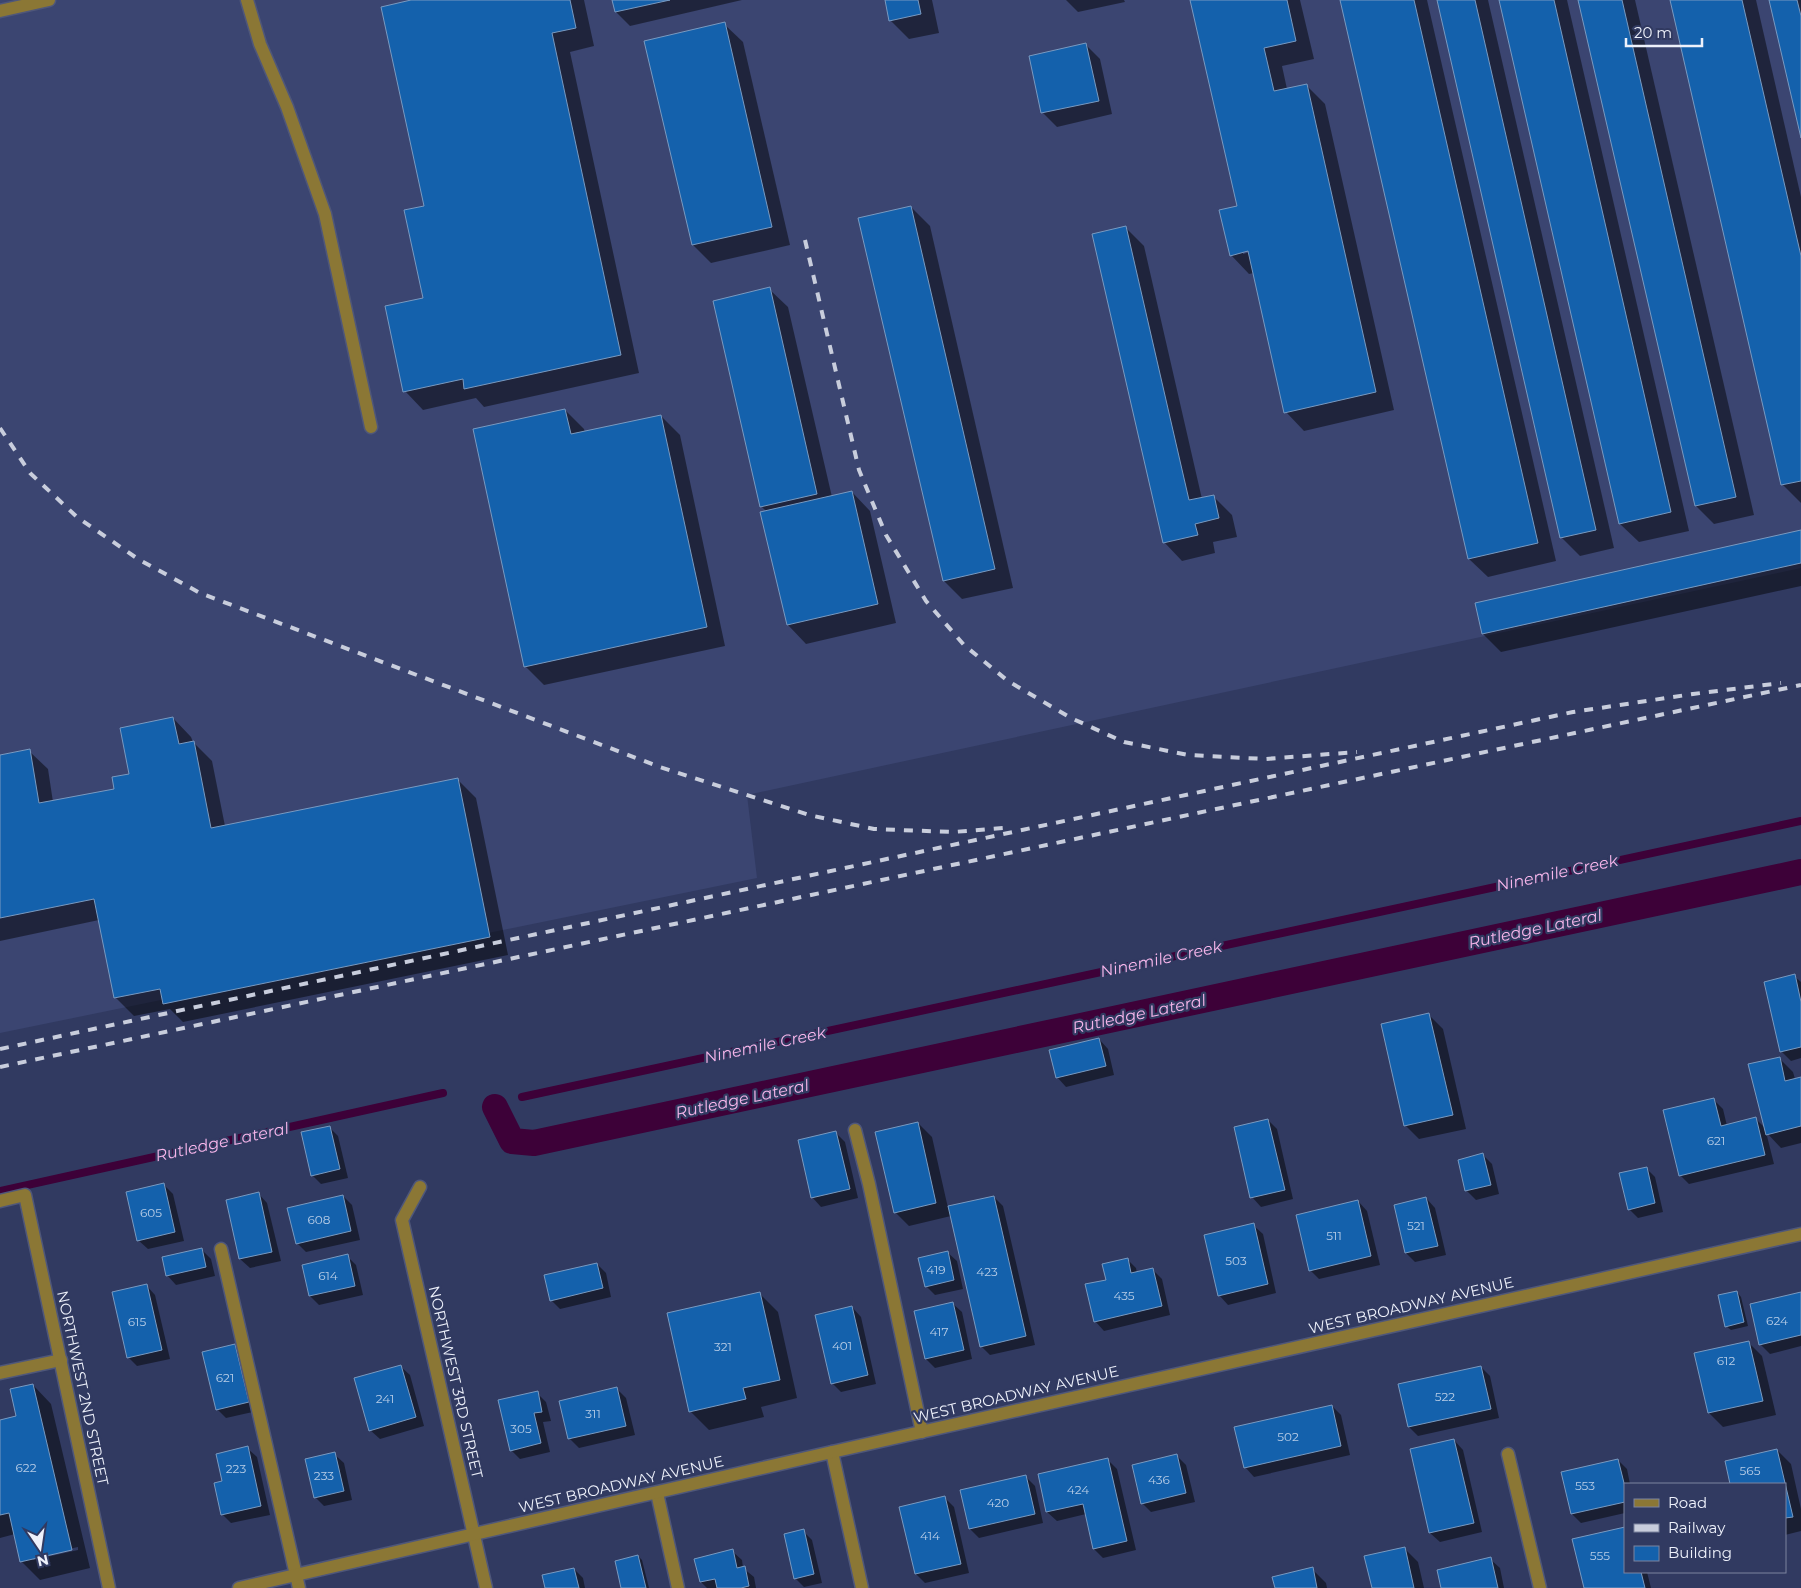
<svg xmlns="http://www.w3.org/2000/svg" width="1801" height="1588" font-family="Montserrat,sans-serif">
<rect width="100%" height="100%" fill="#313a61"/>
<path fill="#3b4571" d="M0 0H1801V568L747 795 757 878 0 1033Z"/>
<g fill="#0007" fill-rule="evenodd">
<path d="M417 0H584L594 46 570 52 639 373 484 407 476 398 423 410 405 391 425 299V207Z"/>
<path d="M613 0H742L630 26 616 12Z"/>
<path d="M886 0H932L939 33 909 39 890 20Z"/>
<path d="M1066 0H1124L1125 2 1078 12Z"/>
<path d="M1192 0H1300L1314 59 1282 66 1287 89 1306 85 1325 104 1394 410 1304 431 1286 412 1254 273 1249 274 1231 255 1239 207ZM1254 249V251L1243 254V251Z"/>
<path d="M1341 0H1427L1556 561 1488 577 1469 559Z"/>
<path d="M1439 0H1488L1614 548 1580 556 1561 537Z"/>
<path d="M1500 0H1567L1689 531 1639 542 1620 524Z"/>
<path d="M1580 0H1635L1754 515 1714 524 1696 506Z"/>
<path d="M1672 0H1756L1801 197V503L1783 485Z"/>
<path d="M1771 0H1801V132Z"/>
<path d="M724 24 743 42 790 245 711 263 693 245Z"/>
<path d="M1086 45 1100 59 1112 114 1057 127 1043 113Z"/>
<path d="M911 207 930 226 1013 588 962 599 944 581Z"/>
<path d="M1126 228 1144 246 1202 499 1213 496 1232 515 1237 537 1213 542 1215 553 1182 561 1164 542Z"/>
<path d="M769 289 788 307 832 497 852 492 870 511 896 623 806 644 788 625 762 513 767 512 761 506Z"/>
<path d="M565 410 584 429 585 433 661 416 680 435 725 646 544 685 525 666Z"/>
<path d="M1801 532V586L1501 652 1483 634Z"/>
<path d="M173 718 191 737 193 742 212 761 225 826 457 779 476 798 508 955 183 1022 170 1009 134 1016 115 997 99 920 0 941V756L29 751 48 769 53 802 115 790 131 775Z"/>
<path d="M1794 976 1801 982V1058L1791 1061 1782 1052Z"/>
<path d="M1429 1015 1443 1029 1466 1129 1419 1139 1405 1125Z"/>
<path d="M1099 1039 1108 1049 1114 1075 1066 1087 1057 1077Z"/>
<path d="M1779 1058 1793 1072 1795 1079 1801 1078V1143L1781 1148 1766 1132 1774 1164 1689 1184 1680 1175 1713 1099 1723 1109 1727 1126 1756 1119 1766 1129Z"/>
<path d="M1268 1120 1277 1129 1293 1199 1261 1207 1252 1197Z"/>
<path d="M918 1123 932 1137 948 1208 994 1197 1003 1206 1035 1345 990 1355 981 1346 951 1216 909 1226 895 1212Z"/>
<path d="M329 1127 338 1136 348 1178 321 1184 312 1175Z"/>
<path d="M836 1133 845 1142 858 1198 821 1207 812 1197Z"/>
<path d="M1482 1154 1492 1164 1499 1194 1476 1200 1467 1191 1459 1161Z"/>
<path d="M1646 1168 1655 1177 1663 1212 1638 1218 1629 1209Z"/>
<path d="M164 1185 173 1194 184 1241 148 1249 138 1240Z"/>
<path d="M258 1193 267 1203 281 1261 250 1268 240 1259Z"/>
<path d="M343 1196 352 1205 360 1240 306 1252 297 1243Z"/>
<path d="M1426 1198 1435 1208 1446 1255 1415 1262 1406 1253Z"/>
<path d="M1358 1201 1367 1211 1380 1265 1319 1279 1310 1270Z"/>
<path d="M1253 1225 1263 1234 1276 1293 1228 1305 1219 1295Z"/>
<path d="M202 1250 211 1259 215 1276 176 1285 167 1275Z"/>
<path d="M947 1252 957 1261 963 1289 935 1295 926 1286Z"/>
<path d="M347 1256 356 1265 363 1295 319 1305 310 1296Z"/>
<path d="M1127 1259 1136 1268 1137 1273 1152 1269 1162 1279 1170 1315 1104 1331 1095 1321 1107 1281Z"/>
<path d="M597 1264 606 1273 611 1297 560 1309 551 1300Z"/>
<path d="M146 1285 155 1295 170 1359 137 1366 128 1357Z"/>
<path d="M1737 1292 1741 1297 1748 1326 1731 1330 1726 1326Z"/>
<path d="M759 1293 778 1312 797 1398 761 1407 764 1417 709 1430 690 1411Z"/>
<path d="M1801 1294V1346L1770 1354 1760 1344Z"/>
<path d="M952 1303 962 1312 972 1359 935 1368 926 1359Z"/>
<path d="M852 1307 861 1317 876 1384 841 1392 832 1383Z"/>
<path d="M1748 1342 1762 1356 1776 1415 1723 1427 1709 1413 1696 1354Z"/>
<path d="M235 1346 244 1355 257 1411 226 1418 217 1409Z"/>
<path d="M400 1366 410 1375 424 1426 380 1439 370 1430Z"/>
<path d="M1481 1367 1490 1376 1499 1418 1418 1436 1409 1427 1400 1385Z"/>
<path d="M33 1385 51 1404 90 1568 40 1580 21 1561 15 1534 0 1538V1421L18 1417ZM78 1547V1550L33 1560V1557Z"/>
<path d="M617 1389 626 1398 635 1435 579 1448 569 1438Z"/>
<path d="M537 1393 546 1402 551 1421 543 1422 550 1452 520 1459 511 1450Z"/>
<path d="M1332 1406 1341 1415 1350 1455 1254 1477 1245 1467Z"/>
<path d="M1454 1440 1463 1450 1482 1532 1440 1542 1430 1533 1411 1450Z"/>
<path d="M247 1448 257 1457 270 1515 231 1523 222 1514 223 1482Z"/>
<path d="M1777 1450 1791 1464 1801 1509V1531L1785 1535V1484H1731L1726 1462Z"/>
<path d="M334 1454 344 1463 352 1500 324 1506 315 1497Z"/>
<path d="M1177 1456 1186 1465 1195 1502 1151 1512 1142 1503Z"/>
<path d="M1107 1459 1117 1469 1136 1550 1103 1558 1094 1549 1086 1514 1057 1521 1047 1512Z"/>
<path d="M1618 1460 1627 1469 1630 1484H1625V1513L1581 1523 1572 1514Z"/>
<path d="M1026 1477 1035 1486 1043 1523 979 1538 970 1529Z"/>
<path d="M945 1498 954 1507 969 1573 925 1583 916 1574Z"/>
<path d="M803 1531 812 1540 822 1583 804 1587 795 1578Z"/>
<path d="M1404 1548 1418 1562 1424 1588H1373Z"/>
<path d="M732 1551 742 1560 743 1568 754 1577 756 1588H707L701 1582Z"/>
<path d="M638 1556 642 1560 649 1588H623Z"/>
<path d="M1490 1559 1500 1568 1504 1588H1443Z"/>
<path d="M574 1569 583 1578 585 1588H546Z"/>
<path d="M1312 1569 1326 1583 1327 1588H1276Z"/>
<path d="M1625 1572H1647L1651 1588H1585Z"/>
</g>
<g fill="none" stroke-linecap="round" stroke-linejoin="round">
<g stroke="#3d0138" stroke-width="8">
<path d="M522 1097 1801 821"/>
<path d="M0 1191 443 1093"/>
</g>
<path stroke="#3d0138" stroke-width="26" d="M495 1107 512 1141 534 1143 1801 872"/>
</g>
<g fill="#1461ac" stroke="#799ac1">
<path d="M411 0H570L576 28 552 33 621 355 464 389 463 379 403 392 385 306 423 298 404 210 424 206 381 7Z"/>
<path d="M612 0H670L615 12Z"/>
<path d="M885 0H918L921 14 889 21Z"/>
<path d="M1190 0H1287L1296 41 1264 48 1274 91 1307 84 1376 392 1284 413 1248 251 1230 256 1219 210 1237 206Z"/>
<path d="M1340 0H1414L1538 543 1468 559Z"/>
<path d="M1437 0H1475L1596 530 1560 538Z"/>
<path d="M1499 0H1554L1671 512 1619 524Z"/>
<path d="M1578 0H1622L1736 497 1695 506Z"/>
<path d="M1670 0H1742L1801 256V481L1781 485Z"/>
<path d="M1769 0H1797L1801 16V138Z"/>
<path d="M725 22 772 227 692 245 644 41Z"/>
<path d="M1086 43 1099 101 1041 113 1029 56Z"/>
<path d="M911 206 995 569 943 581 858 218Z"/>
<path d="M1126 226 1189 500 1214 495 1219 518 1195 524 1198 535 1163 543 1092 234Z"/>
<path d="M770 287 817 494 760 507 713 301Z"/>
<path d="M565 409 571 434 661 415 707 627 524 667 473 429Z"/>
<path d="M852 491 878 604 787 625 760 512Z"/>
<path d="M1801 530V563L1482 634 1475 603Z"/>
<path d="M173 717 179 744 194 741 211 828 458 778 490 937 163 1004 160 989 114 998 94 899 0 918V755L30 749 39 803 114 789 112 777 129 774 120 728Z"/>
<path d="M1795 974 1801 1002V1047L1780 1052 1764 982Z"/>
<path d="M1429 1013 1453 1115 1404 1126 1381 1024Z"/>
<path d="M1099 1038 1106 1066 1056 1078 1049 1050Z"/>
<path d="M1780 1057 1785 1081 1801 1077V1126L1766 1135 1748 1064Z"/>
<path d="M1714 1098 1721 1126 1756 1117 1765 1155 1679 1176 1663 1110Z"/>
<path d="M1268 1119 1285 1190 1250 1198 1234 1127Z"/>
<path d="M918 1122 936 1203 894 1213 875 1132Z"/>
<path d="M330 1126 340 1169 311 1176 301 1132Z"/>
<path d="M836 1131 850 1189 811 1198 798 1140Z"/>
<path d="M1483 1153 1491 1185 1465 1191 1458 1160Z"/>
<path d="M1647 1167 1655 1203 1628 1210 1619 1173Z"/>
<path d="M164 1183 175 1232 137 1241 126 1192Z"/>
<path d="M259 1192 272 1252 239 1259 226 1200Z"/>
<path d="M343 1195 351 1231 296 1244 287 1208Z"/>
<path d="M994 1196 1026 1336 980 1347 948 1206Z"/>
<path d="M1426 1197 1438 1246 1405 1253 1394 1205Z"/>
<path d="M1358 1200 1371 1256 1309 1271 1296 1215Z"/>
<path d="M1254 1223 1268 1284 1218 1296 1204 1235Z"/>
<path d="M202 1248 206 1267 166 1276 162 1257Z"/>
<path d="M948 1251 954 1280 925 1287 918 1258Z"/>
<path d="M348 1254 355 1286 309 1296 302 1265Z"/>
<path d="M1128 1258 1131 1273 1153 1268 1162 1306 1094 1322 1085 1284 1106 1280 1102 1264Z"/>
<path d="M597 1263 603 1288 550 1301 544 1275Z"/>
<path d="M147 1284 162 1350 127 1358 112 1292Z"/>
<path d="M1737 1291 1744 1322 1725 1327 1718 1295Z"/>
<path d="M760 1292 780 1380 743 1388 746 1399 689 1412 667 1313Z"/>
<path d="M1801 1292V1335L1759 1345 1750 1304Z"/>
<path d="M953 1302 964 1350 925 1359 914 1311Z"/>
<path d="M852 1306 868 1375 831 1384 815 1315Z"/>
<path d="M1749 1341 1763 1401 1708 1413 1694 1353Z"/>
<path d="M235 1344 249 1402 216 1410 202 1352Z"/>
<path d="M401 1365 416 1417 369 1431 354 1378Z"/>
<path d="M1481 1366 1491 1409 1408 1427 1398 1384Z"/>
<path d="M33 1384 72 1550 20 1562 9 1513 0 1515V1420L16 1416 10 1389Z"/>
<path d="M617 1387 626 1426 568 1439 559 1401Z"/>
<path d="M538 1391 542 1412 534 1413 541 1443 510 1451 498 1400Z"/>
<path d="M1332 1405 1341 1446 1244 1468 1234 1427Z"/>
<path d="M1454 1439 1474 1523 1429 1533 1410 1449Z"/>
<path d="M248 1446 261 1506 221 1515 214 1483 222 1481 216 1454Z"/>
<path d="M1777 1449 1793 1517 1785 1518V1484H1730L1725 1461Z"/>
<path d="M335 1452 344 1491 314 1498 305 1459Z"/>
<path d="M1177 1454 1186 1493 1141 1504 1132 1465Z"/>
<path d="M1108 1458 1127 1541 1093 1549 1083 1504 1046 1512 1038 1474Z"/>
<path d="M1618 1459 1625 1487V1502L1571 1514 1561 1472Z"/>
<path d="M1026 1475 1035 1514 969 1529 960 1490Z"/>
<path d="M945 1496 961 1564 915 1574 899 1507Z"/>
<path d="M1625 1527V1572H1641L1645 1588H1584L1572 1539Z"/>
<path d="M804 1529 814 1574 794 1579 784 1534Z"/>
<path d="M1405 1547 1414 1588H1372L1364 1556Z"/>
<path d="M733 1549 737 1568 745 1566 749 1586 741 1588H717L715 1579 700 1582 694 1559Z"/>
<path d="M638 1555 646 1588H621L615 1561Z"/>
<path d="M1491 1557 1498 1588H1441L1437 1570Z"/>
<path d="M1313 1567 1317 1588H1275L1272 1577Z"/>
<path d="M574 1568 579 1588H545L542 1575Z"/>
</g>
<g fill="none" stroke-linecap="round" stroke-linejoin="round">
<defs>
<g id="service">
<path d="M247 0 260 44 287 107 325 214 371 427"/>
<path d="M0 11 49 0"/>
<path d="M855 1130 869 1184 922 1432"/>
<path d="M221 1249 299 1588"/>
<path d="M0 1373 61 1360"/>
<path d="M1508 1454 1540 1588"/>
<path d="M657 1493 678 1588"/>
</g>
<g id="minor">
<path d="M420 1187 402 1220 486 1588"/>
<path d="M0 1201 25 1195 109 1588"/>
<path d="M832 1452 862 1588"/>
<path d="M239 1588 832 1452 1801 1234"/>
</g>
</defs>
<use href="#service" stroke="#4f577a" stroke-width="15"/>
<use href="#minor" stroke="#4f577a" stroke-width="15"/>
<use href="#service" stroke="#8b7735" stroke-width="12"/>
<use href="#minor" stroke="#8b7735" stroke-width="12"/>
<g stroke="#c8cddc" stroke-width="4" stroke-dasharray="9 9" stroke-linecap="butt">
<path d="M805 240 859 470 886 535 926 601 964 645 1008 681 1071 718 1124 742 1188 755 1265 759 1357 752"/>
<path d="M0 428 30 473 77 517 138 559 200 593 660 767 809 815 874 829 953 832 1004 828"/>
<path d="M0 1049 1573 712 1693 694 1781 683"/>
<path d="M0 1067 1801 685"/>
</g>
</g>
<g text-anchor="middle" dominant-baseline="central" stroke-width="4.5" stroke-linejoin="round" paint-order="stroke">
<g font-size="12" fill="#b8cde7">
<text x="1716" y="1140">621</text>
<text x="151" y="1212">605</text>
<text x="319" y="1219">608</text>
<text x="1416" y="1225">521</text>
<text x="1334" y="1235">511</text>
<text x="1236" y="1260">503</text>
<text x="936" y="1269">419</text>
<text x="987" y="1271">423</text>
<text x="328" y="1275">614</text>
<text x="1124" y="1295">435</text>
<text x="1777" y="1320">624</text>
<text x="137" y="1321">615</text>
<text x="939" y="1331">417</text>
<text x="842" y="1345">401</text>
<text x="723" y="1346">321</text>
<text x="1726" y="1360">612</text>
<text x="225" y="1377">621</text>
<text x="1445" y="1396">522</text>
<text x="385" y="1398">241</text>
<text x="593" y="1413">311</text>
<text x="521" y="1428">305</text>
<text x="1288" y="1436">502</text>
<text x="26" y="1467">622</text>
<text x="236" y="1468">223</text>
<text x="1750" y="1470">565</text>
<text x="324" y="1475">233</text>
<text x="1159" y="1479">436</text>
<text x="1585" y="1485">553</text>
<text x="1078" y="1489">424</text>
<text x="998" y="1502">420</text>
<text x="930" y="1535">414</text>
<text x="1600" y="1555">555</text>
</g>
<g font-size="15" fill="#eef1fb" stroke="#313a61">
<text transform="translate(1411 1305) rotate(-13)">WEST BROADWAY AVENUE</text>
<text transform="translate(456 1382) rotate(77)">NORTHWEST 3RD STREET</text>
<text transform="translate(83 1388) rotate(78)">NORTHWEST 2ND STREET</text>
<text transform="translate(1016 1394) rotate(-13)">WEST BROADWAY AVENUE</text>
<text transform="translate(621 1484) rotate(-13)">WEST BROADWAY AVENUE</text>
</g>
<g font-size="16" font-style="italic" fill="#f7b6eb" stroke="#313a61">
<text transform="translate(1557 873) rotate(-12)">Ninemile Creek</text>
<text transform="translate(1535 929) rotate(-12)">Rutledge Lateral</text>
<text transform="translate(1161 959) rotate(-12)">Ninemile Creek</text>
<text transform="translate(1139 1014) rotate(-12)">Rutledge Lateral</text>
<text transform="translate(765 1045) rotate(-12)">Ninemile Creek</text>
<text transform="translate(742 1099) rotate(-12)">Rutledge Lateral</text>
<text transform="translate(222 1142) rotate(-12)">Rutledge Lateral</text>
</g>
</g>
<rect x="1624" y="1483" width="162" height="90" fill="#313a61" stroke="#7d839f"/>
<rect x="1634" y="1499" width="25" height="8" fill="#8b7735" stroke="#7d839f"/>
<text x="1668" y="1508" font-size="15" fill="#eef1fb">Road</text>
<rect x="1634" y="1524" width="25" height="8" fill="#c8cddc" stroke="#7d839f"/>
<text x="1668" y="1533" font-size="15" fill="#eef1fb">Railway</text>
<rect x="1634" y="1546" width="25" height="15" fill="#1461ac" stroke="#7d839f"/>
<text x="1668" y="1558" font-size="15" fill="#eef1fb">Building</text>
<g transform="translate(40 1548) rotate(167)" stroke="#313a61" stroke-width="4" paint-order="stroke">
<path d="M0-4L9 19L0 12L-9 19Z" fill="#eef1fb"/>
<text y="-8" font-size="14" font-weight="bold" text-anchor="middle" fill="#eef1fb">N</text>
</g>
<path d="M1626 38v8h76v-8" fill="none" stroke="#eef1fb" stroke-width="2.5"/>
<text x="1634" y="38" font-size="15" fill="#eef1fb" stroke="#313a61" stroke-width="4" paint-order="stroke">20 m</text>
</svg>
